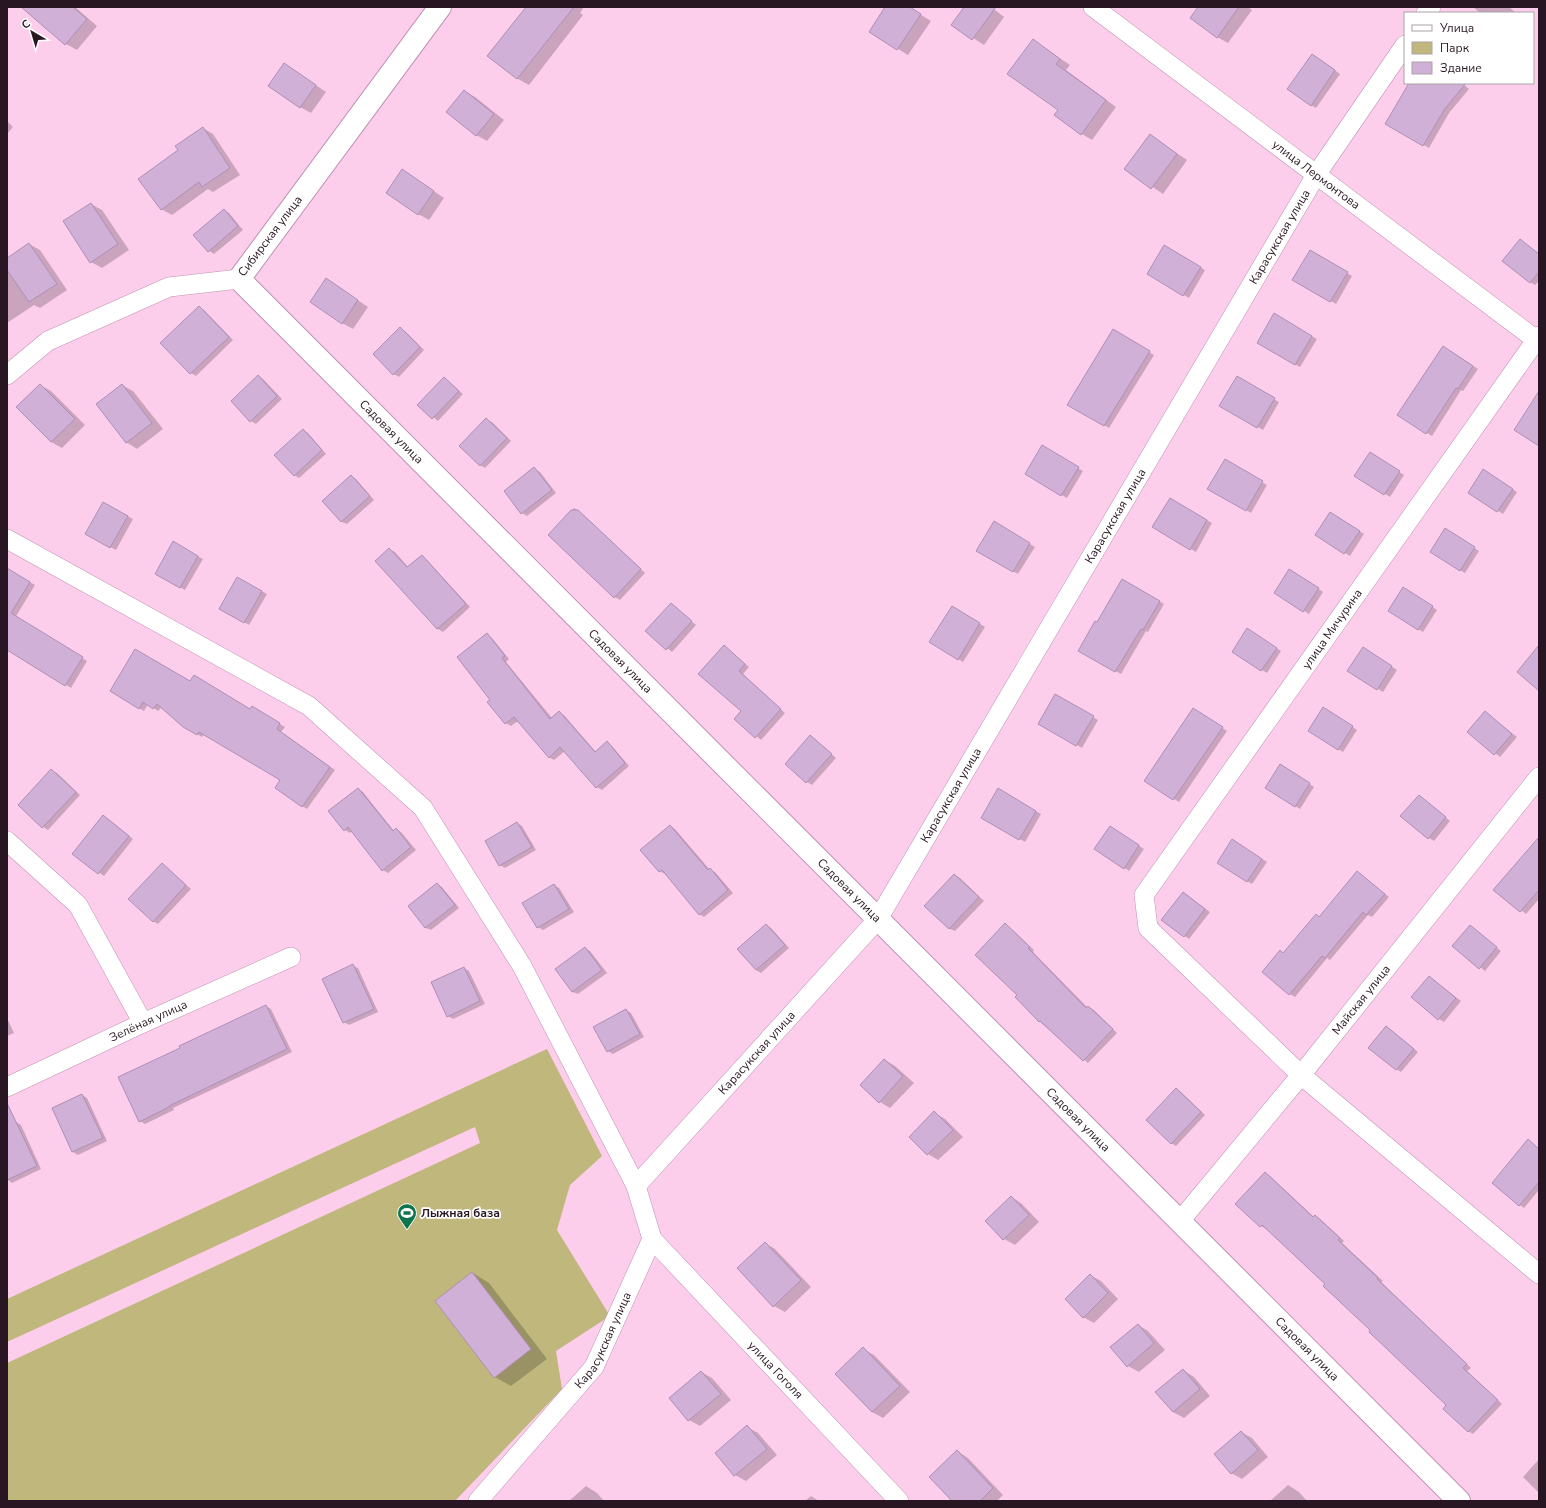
<svg xmlns="http://www.w3.org/2000/svg" width="1546" height="1508" font-family="'Nunito Sans',sans-serif">
<rect width="100%" height="100%" fill="#fdceeb"/>
<path fill="#c0b77d" d="M547 1049 602 1156 570 1185 557 1230 610 1316 556 1351 562 1389 455 1501H7V1363L480 1143 475 1127 7 1342V1299Z"/>
<g fill="#0003">
<path d="M42 7H75L97 26 77 50 66 44 34 16Z"/>
<path d="M527 7H584L580 13 583 15 529 85 518 79 489 56Z"/>
<path d="M886 7H908L931 21 908 55 870 32Z"/>
<path d="M966 7H991L1004 17 984 45 953 25Z"/>
<path d="M1199 7H1248L1252 10 1228 43 1217 37Z"/>
<path d="M1473 7H1509L1516 13H1480Z"/>
<path d="M1033 40 1070 65 1066 70 1116 107 1092 140 1082 134 1059 110Z"/>
<path d="M1318 58 1340 74 1316 108 1311 105Z"/>
<path d="M285 64 326 92 311 113 300 107Z"/>
<path d="M1411 83H1462L1469 89 1449 113 1429 148 1387 124Z"/>
<path d="M464 91 475 97 504 120 487 141 476 135Z"/>
<path d="M7 121 13 127 7 134Z"/>
<path d="M203 128 213 134 240 175 213 192 208 189 172 215 161 209 179 151Z"/>
<path d="M1150 135 1187 160 1163 194 1126 169Z"/>
<path d="M413 177 444 198 429 220 418 214Z"/>
<path d="M91 204 102 210 129 250 102 268 91 262Z"/>
<path d="M224 210 229 213 243 230 214 254 209 251Z"/>
<path d="M1521 241 1539 254V281L1535 285 1530 282Z"/>
<path d="M29 244 40 250 67 290 40 308 34 305 7 323V259Z"/>
<path d="M1165 246 1205 270 1189 298 1148 274Z"/>
<path d="M1310 251 1352 276 1336 304 1294 279Z"/>
<path d="M337 286 368 307 353 329 342 323Z"/>
<path d="M199 307 204 310 233 340 196 376 191 373Z"/>
<path d="M1275 315 1317 339 1300 367 1258 343Z"/>
<path d="M400 328 405 331 424 350 399 377 394 374Z"/>
<path d="M1113 330 1154 355 1109 428 1069 404Z"/>
<path d="M1449 350 1478 369 1463 391 1461 390 1432 436 1398 415Z"/>
<path d="M258 376 263 379 282 399 256 424 251 421Z"/>
<path d="M1237 377 1279 402 1263 430 1221 405Z"/>
<path d="M444 378 463 394 438 421 419 405Z"/>
<path d="M40 385 51 391 85 425 62 448 51 442 18 407Z"/>
<path d="M122 385 133 391 163 429 137 449 126 442Z"/>
<path d="M486 419 492 422 511 441 485 468 480 465Z"/>
<path d="M303 430 308 433 326 454 299 478 294 475Z"/>
<path d="M1043 447 1083 471 1067 498 1026 474Z"/>
<path d="M1375 456 1404 475 1390 497 1356 475Z"/>
<path d="M1225 461 1267 485 1251 513 1209 488Z"/>
<path d="M535 469 540 472 556 493 527 516 522 513Z"/>
<path d="M1488 473 1517 492 1503 514 1469 492Z"/>
<path d="M351 476 356 479 374 500 347 524 342 522 324 501Z"/>
<path d="M1170 499 1212 523 1196 552 1154 527Z"/>
<path d="M104 503 133 519 116 550 86 534Z"/>
<path d="M574 508 579 511 645 573 620 600 615 597 549 535Z"/>
<path d="M1335 516 1364 534 1350 556 1316 535Z"/>
<path d="M994 523 1035 547 1018 574 978 550Z"/>
<path d="M1450 532 1479 551 1465 573 1460 570Z"/>
<path d="M174 543 203 559 185 590 156 574Z"/>
<path d="M389 549 395 552 408 567 422 557 427 560 470 607 443 632 438 629 376 561Z"/>
<path d="M7 569 35 585 10 626 7 624Z"/>
<path d="M1294 573 1323 592 1309 614 1275 592Z"/>
<path d="M238 578 267 594 249 625 220 609Z"/>
<path d="M1123 580 1164 604 1148 632 1146 631 1121 674 1079 650 1097 624Z"/>
<path d="M1409 591 1437 610 1423 632 1418 629Z"/>
<path d="M671 604 696 625 672 652 647 631Z"/>
<path d="M952 607 985 627 963 662 930 641Z"/>
<path d="M1252 632 1281 651 1267 673 1233 652Z"/>
<path d="M41 633 87 661 71 688 25 660Z"/>
<path d="M487 635 492 638 509 659 506 662 552 718 559 712 564 715 596 752 607 743 612 746 629 766 602 790 597 787 565 751 554 760 549 757 518 721 511 726 506 723 489 702 491 700Z"/>
<path d="M724 646 749 667 743 674 785 713 761 740 736 719 742 711Z"/>
<path d="M1368 651 1397 670 1383 692 1349 670Z"/>
<path d="M190 683 250 711 252 707 285 727 281 732 335 770 307 809 302 806 281 780 204 734 202 737 183 726 162 707 158 711 148 704 144 711 111 691Z"/>
<path d="M1056 695 1098 720 1082 748 1040 723Z"/>
<path d="M1329 711 1357 730 1343 752 1338 749Z"/>
<path d="M1198 712 1227 731 1179 802 1145 781Z"/>
<path d="M1485 712 1517 737 1500 757 1468 732Z"/>
<path d="M811 736 836 758 812 785 807 782Z"/>
<path d="M1286 768 1314 787 1300 809 1266 788Z"/>
<path d="M52 771 57 773 80 795 48 830 43 827 19 805Z"/>
<path d="M358 789 363 792 394 831 396 829 401 832 416 850 388 873 383 870 352 831 350 833 345 830Z"/>
<path d="M999 790 1041 814 1025 842 983 818Z"/>
<path d="M1419 796 1450 821 1434 841 1429 838Z"/>
<path d="M108 819 133 839 104 876 73 854Z"/>
<path d="M517 823 522 826 536 850 505 868 500 865Z"/>
<path d="M670 826 675 829 710 870 715 872 733 893 704 917 699 914 666 873 665 874 660 871Z"/>
<path d="M1115 830 1144 849 1129 871 1125 868Z"/>
<path d="M1539 838V899L1526 914 1494 889Z"/>
<path d="M1237 843 1267 862 1252 884 1247 881Z"/>
<path d="M162 864 191 889 158 924 153 921Z"/>
<path d="M1357 872 1389 897 1372 917 1368 915 1330 960 1327 958 1295 997 1290 994 1284 954 1320 917Z"/>
<path d="M955 875 960 878 984 901 955 931 950 929 926 906Z"/>
<path d="M437 884 442 887 459 908 431 930 426 928 409 906Z"/>
<path d="M554 885 559 888 574 912 543 930 538 927Z"/>
<path d="M1188 896 1210 912 1189 939 1163 920Z"/>
<path d="M766 925 771 928 789 948 761 973 756 970 738 949Z"/>
<path d="M1005 925 1010 928 1034 950 1033 952 1088 1008 1089 1007 1094 1010 1117 1033 1088 1063 1039 1021 1019 995Z"/>
<path d="M1470 926 1501 951 1485 971 1453 946Z"/>
<path d="M585 948 590 951 607 973 578 994 573 992 557 969Z"/>
<path d="M353 966 358 968 378 1012 349 1025 344 1022Z"/>
<path d="M464 968 469 971 485 1004 453 1019 448 1016Z"/>
<path d="M1429 977 1461 1001 1444 1022 1439 1019Z"/>
<path d="M266 1006 271 1009 292 1052 173 1108 174 1110 145 1124 140 1121 181 1048Z"/>
<path d="M626 1010 631 1013 644 1037 613 1054 608 1051Z"/>
<path d="M7 1018 14 1033 7 1036Z"/>
<path d="M1387 1027 1418 1052 1401 1072 1396 1069Z"/>
<path d="M885 1060 895 1066 914 1083 890 1108 880 1102Z"/>
<path d="M1176 1089 1181 1092 1205 1115 1176 1146 1171 1143Z"/>
<path d="M82 1095 87 1098 107 1141 78 1155 73 1152 53 1108Z"/>
<path d="M935 1113 945 1119 963 1137 938 1160 928 1154Z"/>
<path d="M16 1122 21 1125 41 1169 12 1183 7 1179V1126Z"/>
<path d="M1528 1141 1539 1149V1190L1524 1208 1520 1205Z"/>
<path d="M1265 1173 1270 1176 1314 1217 1315 1216 1320 1219 1344 1241 1342 1243 1383 1281 1381 1282 1471 1368 1467 1371 1502 1404 1473 1434 1468 1431 1447 1405 1326 1284 1266 1228V1229L1261 1226Z"/>
<path d="M1012 1197 1022 1204 1039 1222 1015 1245 1004 1239Z"/>
<path d="M765 1243 775 1249 811 1287 785 1312 774 1306Z"/>
<path d="M473 1273 489 1283 547 1359 511 1386 495 1377Z"/>
<path d="M1090 1275 1101 1281 1118 1299 1094 1323 1083 1317Z"/>
<path d="M1138 1325 1148 1331 1165 1350 1139 1372 1128 1366Z"/>
<path d="M863 1349 874 1355 910 1392 883 1418 872 1412 836 1374Z"/>
<path d="M1183 1370 1194 1377 1210 1396 1184 1418 1173 1412Z"/>
<path d="M701 1372 712 1378 731 1400 700 1426 689 1420Z"/>
<path d="M747 1427 758 1433 777 1455 746 1481 735 1475 716 1453Z"/>
<path d="M1241 1432 1252 1438 1268 1457 1242 1479 1231 1473Z"/>
<path d="M957 1451 968 1458 1003 1495 997 1501H953Z"/>
<path d="M1539 1459V1493L1523 1477Z"/>
<path d="M1288 1485 1299 1492 1307 1501H1270Z"/>
<path d="M586 1486 597 1493 604 1501H569Z"/>
<path d="M811 1496 819 1501H805Z"/>
</g>
<g fill="#d0b0d7" stroke="#ae8fb5">
<path d="M21 7H73L87 19 65 45Z"/>
<path d="M526 7H574L517 79 487 56Z"/>
<path d="M885 7H910L921 14 897 50 869 32Z"/>
<path d="M964 7H996L972 40 951 25Z"/>
<path d="M1198 7H1239L1217 38 1190 18Z"/>
<path d="M1033 39 1060 59 1056 64 1106 100 1081 135 1054 115 1058 110 1007 74Z"/>
<path d="M1312 54 1335 70 1311 106 1287 89Z"/>
<path d="M284 63 316 85 300 108 268 86Z"/>
<path d="M1409 83H1466L1444 110 1423 146 1385 124Z"/>
<path d="M464 90 494 114 476 136 446 112Z"/>
<path d="M203 127 230 168 202 187 199 182 161 210 138 179 178 150 175 146Z"/>
<path d="M1150 134 1177 154 1151 189 1124 169Z"/>
<path d="M402 169 434 191 418 215 386 193Z"/>
<path d="M91 203 118 244 90 263 63 221Z"/>
<path d="M224 209 238 226 208 252 193 235Z"/>
<path d="M1520 239 1539 254V272L1530 283 1502 261Z"/>
<path d="M29 243 57 284 29 302 7 270V258Z"/>
<path d="M1164 245 1201 267 1183 296 1147 274Z"/>
<path d="M1310 250 1348 272 1330 302 1292 280Z"/>
<path d="M326 278 358 300 342 324 310 302Z"/>
<path d="M199 306 229 337 190 374 160 343Z"/>
<path d="M1274 313 1312 336 1295 365 1257 343Z"/>
<path d="M400 327 420 347 393 375 373 354Z"/>
<path d="M1113 329 1150 351 1104 426 1067 405Z"/>
<path d="M1443 346 1473 366 1458 389 1456 388 1426 434 1397 415Z"/>
<path d="M258 375 277 396 250 422 231 401Z"/>
<path d="M1237 376 1275 398 1257 428 1219 406Z"/>
<path d="M444 377 459 391 432 419 417 405Z"/>
<path d="M40 384 75 419 51 442 16 407Z"/>
<path d="M122 384 152 423 126 443 96 404Z"/>
<path d="M1539 391V446L1514 430Z"/>
<path d="M486 418 507 438 480 466 459 446Z"/>
<path d="M303 429 322 450 294 476 274 455Z"/>
<path d="M1042 445 1079 467 1061 496 1025 474Z"/>
<path d="M1370 452 1400 471 1384 495 1354 476Z"/>
<path d="M1225 459 1263 481 1246 511 1207 489Z"/>
<path d="M534 467 552 490 521 514 504 491Z"/>
<path d="M1483 469 1513 489 1497 512 1468 493Z"/>
<path d="M351 475 370 496 341 522 322 501Z"/>
<path d="M1170 498 1207 520 1190 550 1152 527Z"/>
<path d="M103 502 128 516 110 548 85 534Z"/>
<path d="M571 510H578L641 569 614 598 548 535Z"/>
<path d="M1330 512 1360 531 1344 554 1315 535Z"/>
<path d="M994 521 1030 543 1013 572 976 551Z"/>
<path d="M1445 528 1475 547 1460 571 1430 552Z"/>
<path d="M173 541 198 556 180 588 155 574Z"/>
<path d="M389 548 407 567 422 555 466 604 437 629 375 561Z"/>
<path d="M7 568 30 582 11 613 83 657 65 686 7 650Z"/>
<path d="M1289 569 1319 588 1303 612 1274 593Z"/>
<path d="M237 577 262 591 244 623 219 609Z"/>
<path d="M1122 579 1160 601 1143 630 1141 629 1115 672 1078 651 1095 621 1097 622Z"/>
<path d="M1403 587 1433 606 1418 630 1388 611Z"/>
<path d="M671 603 692 621 666 650 645 631Z"/>
<path d="M952 606 980 623 958 660 929 642Z"/>
<path d="M1247 628 1277 648 1261 671 1232 652Z"/>
<path d="M487 633 505 656 502 658 550 719 559 711 595 752 607 741 625 763 596 788 560 747 549 758 514 717 505 724 487 702 490 700 457 657Z"/>
<path d="M724 645 745 664 739 671 781 709 755 738 734 719 741 711 698 674Z"/>
<path d="M1539 645V691L1517 672Z"/>
<path d="M1363 647 1392 666 1377 690 1347 671Z"/>
<path d="M135 649 190 681 194 675 250 709 252 706 280 723 277 729 330 767 302 807 275 788 280 780 199 732 197 735 183 727 157 704 153 709 143 702 139 709 110 691Z"/>
<path d="M1055 694 1094 716 1076 746 1038 724Z"/>
<path d="M1323 707 1353 726 1338 750 1308 731Z"/>
<path d="M1193 708 1223 727 1173 800 1144 781Z"/>
<path d="M1485 711 1512 734 1494 755 1467 732Z"/>
<path d="M810 735 832 754 806 783 785 764Z"/>
<path d="M1280 764 1310 783 1295 807 1265 788Z"/>
<path d="M51 769 76 792 42 828 18 805Z"/>
<path d="M358 788 393 831 396 828 411 847 382 871 348 827 344 831 328 811Z"/>
<path d="M998 788 1036 811 1019 840 981 818Z"/>
<path d="M1419 795 1446 817 1428 839 1400 816Z"/>
<path d="M103 815 129 836 98 874 72 854Z"/>
<path d="M517 822 532 847 499 866 485 841Z"/>
<path d="M670 825 708 870 710 868 728 890 699 915 662 870 659 872 640 850Z"/>
<path d="M1110 826 1139 845 1124 869 1094 849Z"/>
<path d="M1539 837V890L1520 912 1493 890Z"/>
<path d="M1232 839 1262 859 1247 882 1217 863Z"/>
<path d="M162 863 186 885 153 922 128 899Z"/>
<path d="M1357 871 1385 894 1366 915 1363 912 1325 958 1322 956 1289 995 1262 972 1280 950 1283 953 1316 914 1319 917Z"/>
<path d="M954 874 979 897 949 929 924 906Z"/>
<path d="M437 883 455 905 425 928 408 906Z"/>
<path d="M554 884 569 909 537 928 522 903Z"/>
<path d="M1183 892 1205 909 1184 937 1161 920Z"/>
<path d="M1005 923 1030 947 1028 948 1086 1008 1088 1006 1113 1029 1083 1061 1040 1021 1039 1022 1015 997 1017 995 975 955Z"/>
<path d="M766 924 785 945 756 970 737 949Z"/>
<path d="M1470 925 1497 947 1479 969 1452 946Z"/>
<path d="M585 947 602 970 572 992 555 969Z"/>
<path d="M353 964 374 1009 343 1023 322 979Z"/>
<path d="M464 967 480 1001 447 1017 431 982Z"/>
<path d="M1429 976 1456 998 1438 1020 1411 997Z"/>
<path d="M266 1005 287 1049 169 1106V1107L139 1122 118 1077 180 1048 179 1046Z"/>
<path d="M626 1009 640 1034 607 1052 593 1027Z"/>
<path d="M1386 1026 1414 1049 1396 1070 1368 1048Z"/>
<path d="M884 1059 903 1076 879 1103 860 1085Z"/>
<path d="M1176 1088 1201 1112 1171 1144 1146 1120Z"/>
<path d="M82 1094 103 1138 72 1152 52 1108Z"/>
<path d="M7 1103 37 1166 7 1180Z"/>
<path d="M934 1111 953 1130 927 1155 909 1137Z"/>
<path d="M1528 1139 1539 1149V1182L1519 1206 1492 1183Z"/>
<path d="M1265 1172 1313 1217 1315 1215 1340 1238 1338 1240 1378 1278 1377 1279 1467 1364 1463 1368 1498 1400 1468 1432 1443 1409 1446 1405 1369 1332 1370 1330 1323 1286 1325 1284 1262 1225 1260 1227 1235 1204Z"/>
<path d="M1011 1196 1029 1215 1003 1240 985 1221Z"/>
<path d="M765 1242 801 1280 773 1307 737 1268Z"/>
<path d="M472 1272 531 1349 494 1378 435 1301Z"/>
<path d="M1090 1274 1108 1293 1083 1318 1065 1299Z"/>
<path d="M1138 1324 1154 1343 1127 1367 1110 1347Z"/>
<path d="M863 1347 900 1386 872 1412 835 1374Z"/>
<path d="M1183 1369 1200 1389 1173 1412 1155 1392Z"/>
<path d="M701 1371 721 1394 688 1421 669 1398Z"/>
<path d="M747 1425 767 1449 734 1476 715 1453Z"/>
<path d="M1241 1431 1258 1450 1231 1474 1214 1454Z"/>
<path d="M957 1450 993 1488 980 1501H952L929 1477Z"/>
</g>
<g fill="none" stroke-linecap="round" stroke-linejoin="round">
<defs>
<g id="street">
<path id="s1" d="M1093 7 1539 342"/>
<path d="M1426 13 1431 7"/>
<path d="M1539 336 1144 895 1148 928 1301 1075 1539 1274"/>
<path d="M7 375 48 341 169 287 239 279"/>
<path d="M7 539 309 706 423 808 522 966 636 1186"/>
<path d="M7 841 78 905 143 1023"/>
<path id="s2" d="M7 1087 143 1023 291 957"/>
<path id="s3" d="M1180 1221 1301 1075 1539 777"/>
<path id="s4" d="M652 1239 899 1501"/>
<path id="s5" d="M478 1501 594 1367 652 1239 636 1186 878 919 1316 175 1405 45"/>
</g>
<g id="secondary">
<path id="s6" d="M440 7 239 279 1459 1501"/>
</g>
</defs>
<use href="#street" stroke="#bf93af" stroke-width="20"/>
<use href="#secondary" stroke="#bf93af" stroke-width="24"/>
<use href="#street" stroke="#fff" stroke-width="19"/>
<use href="#secondary" stroke="#fff" stroke-width="22"/>
</g>
<defs>
<symbol id="stadium-pin" viewBox="-11 -11 22 30"><path d="M0 17L-7.5 6A9.5 9.5 0 1 1 7.5 6Z" fill="#0e754d" stroke="#fff"/><path d="M0-5a6.5 5 0 1 0 0 10a6.5 5 0 1 0 0-10ZM-3.5-1.8h7v3.6h-7Z" fill="#fff"/></symbol>
</defs>
<g fill-rule="evenodd">
<use href="#stadium-pin" x="396" y="1202" width="22" height="30"/>
</g>
<g text-anchor="middle" dominant-baseline="central" stroke-width="3.5" stroke-linejoin="round" paint-order="stroke">
<g font-size="12" fill="#281722" stroke="#fff">
<text stroke="none"><textPath href="#s1" startOffset="279">улица Лермонтова</textPath></text>
<text transform="translate(270 236) rotate(-53)">Сибирская улица</text>
<text stroke="none"><textPath href="#s5" startOffset="1525">Карасукская улица</textPath></text>
<text stroke="none"><textPath href="#s6" startOffset="554">Садовая улица</textPath></text>
<text stroke="none"><textPath href="#s5" startOffset="1201">Карасукская улица</textPath></text>
<text transform="translate(1332 629) rotate(-55)">улица Мичурина</text>
<text stroke="none"><textPath href="#s6" startOffset="878">Садовая улица</textPath></text>
<text stroke="none"><textPath href="#s5" startOffset="877">Карасукская улица</textPath></text>
<text stroke="none"><textPath href="#s6" startOffset="1202">Садовая улица</textPath></text>
<text stroke="none"><textPath href="#s3" startOffset="286">Майская улица</textPath></text>
<text stroke="none"><textPath href="#s2" startOffset="156">Зелёная улица</textPath></text>
<text stroke="none"><textPath href="#s5" startOffset="553">Карасукская улица</textPath></text>
<text stroke="none"><textPath href="#s6" startOffset="1526">Садовая улица</textPath></text>
<text stroke="none"><textPath href="#s5" startOffset="205">Карасукская улица</textPath></text>
<text stroke="none"><textPath href="#s6" startOffset="1850">Садовая улица</textPath></text>
<text stroke="none"><textPath href="#s4" startOffset="180">улица Гоголя</textPath></text>
</g>
<g font-size="12" font-weight="bold" fill="#281722" stroke="#fff" text-anchor="start">
<text x="421" y="1213">Лыжная база</text>
</g>
</g>
<rect width="1546" height="1508" fill="none" stroke="#281722" stroke-width="16"/>
<rect x="1404" y="12" width="130" height="72" fill="#ffffff" stroke="#a9a2a7"/>
<rect x="1412" y="25" width="20" height="6" fill="#ffffff" stroke="#a9a2a7"/>
<text x="1440" y="32" font-size="12" fill="#281722">Улица</text>
<rect x="1412" y="42" width="20" height="12" fill="#c0b77d" stroke="#a9a2a7"/>
<text x="1440" y="52" font-size="12" fill="#281722">Парк</text>
<rect x="1412" y="62" width="20" height="12" fill="#d0b0d7" stroke="#a9a2a7"/>
<text x="1440" y="72" font-size="12" fill="#281722">Здание</text>
<g transform="translate(32 32) rotate(322)" stroke="#ffffff" stroke-width="3" paint-order="stroke">
<path d="M0-3L7 15L0 10L-7 15Z" fill="#281722"/>
<text y="-6" font-size="11" font-weight="bold" text-anchor="middle" fill="#281722">С</text>
</g>
</svg>
